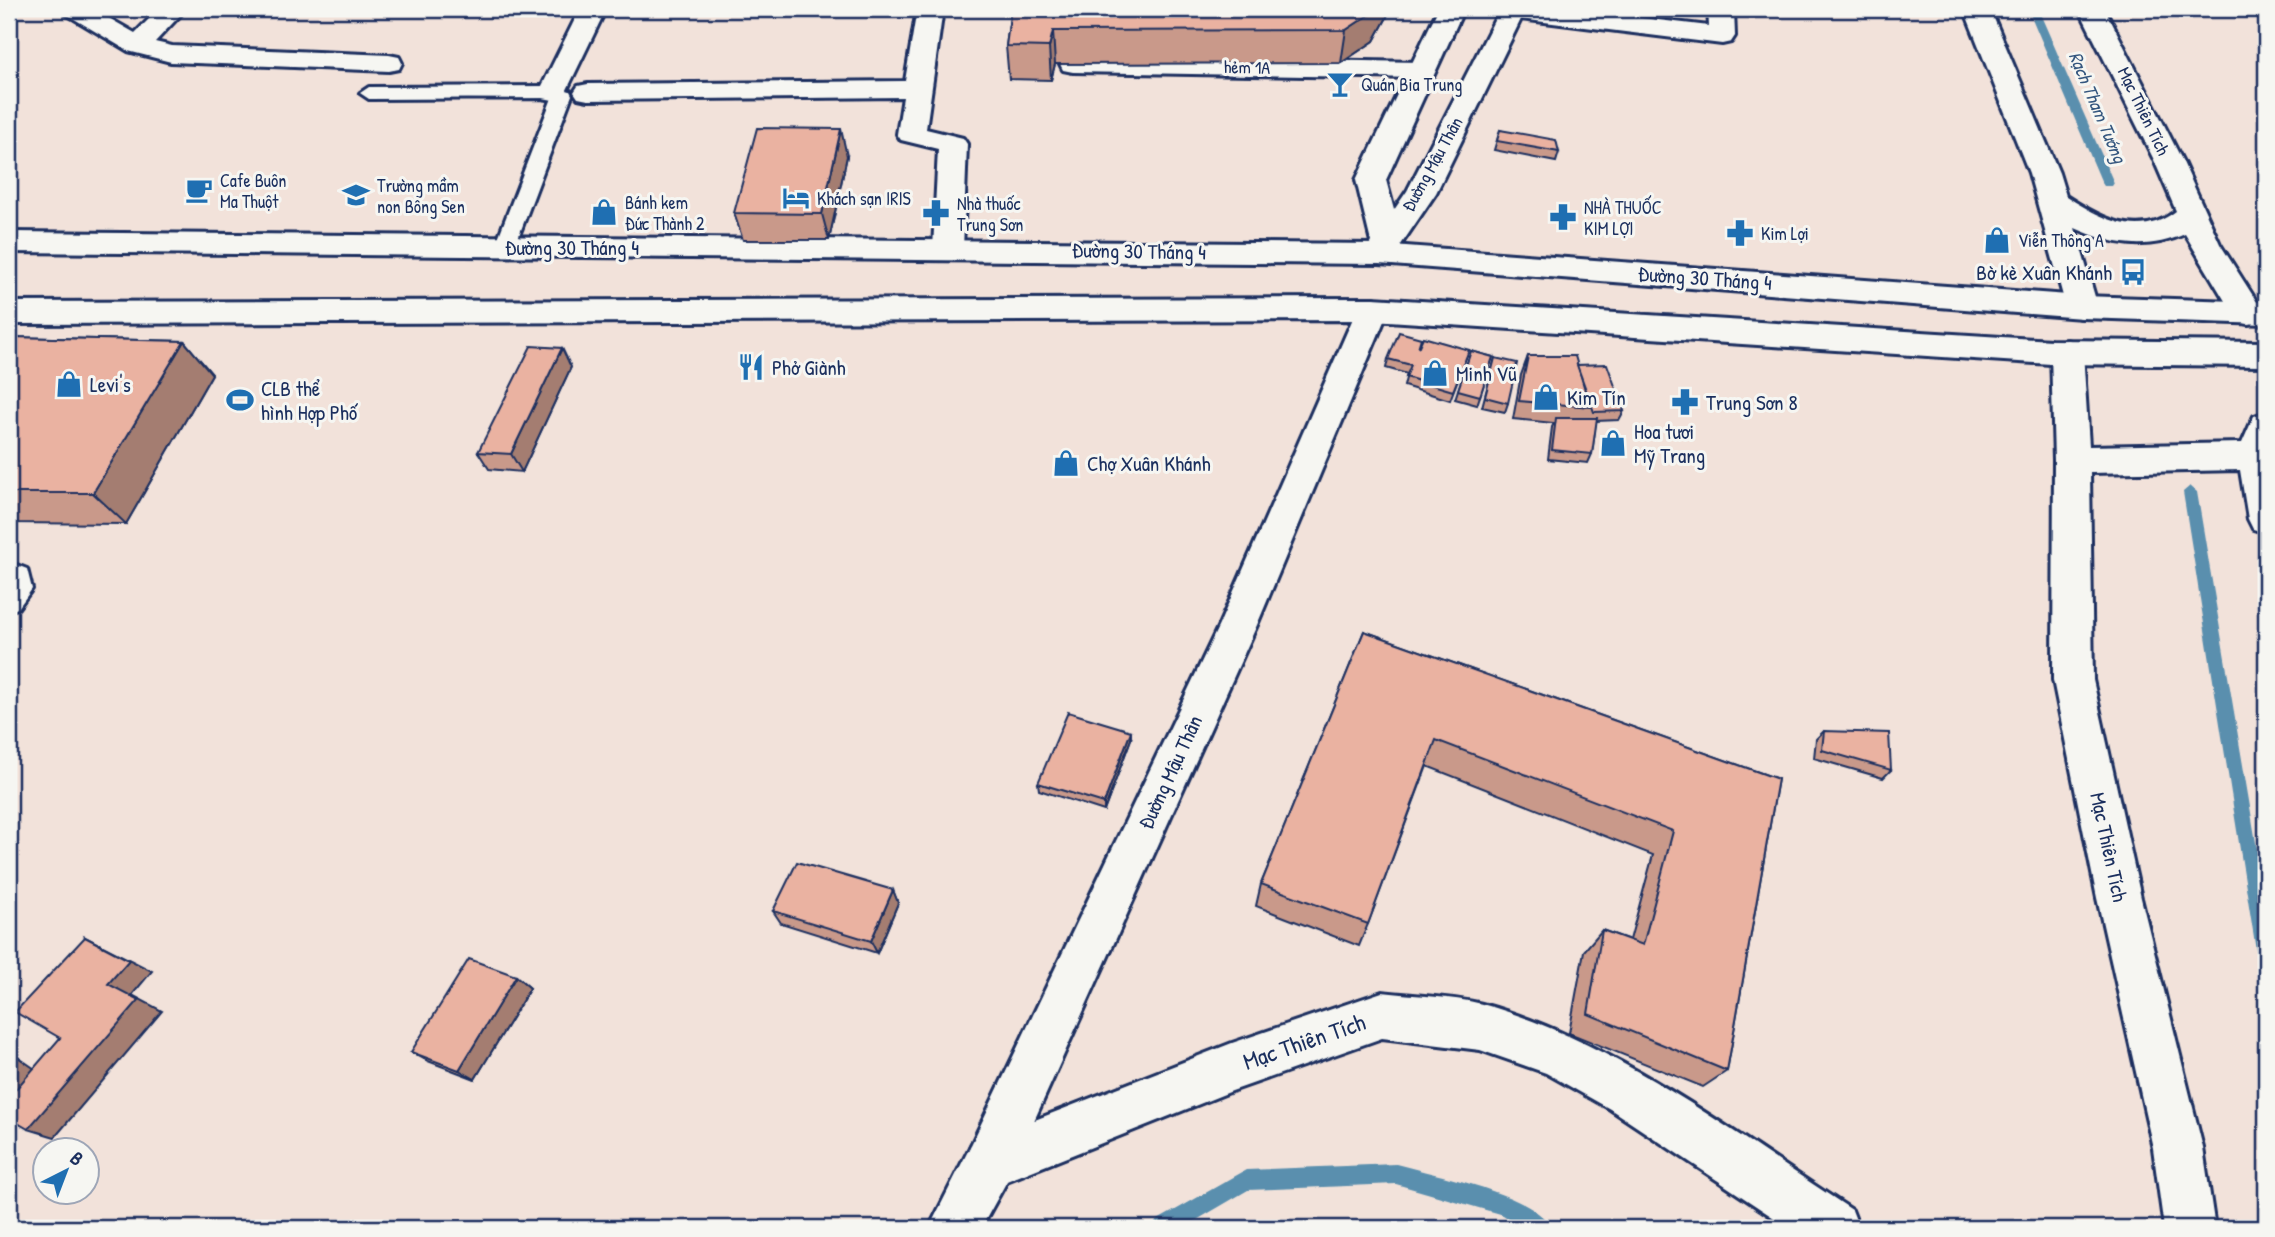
<svg xmlns="http://www.w3.org/2000/svg" width="2275" height="1237" font-family="'Patrick Hand',sans-serif">
<rect width="100%" height="100%" fill="#f2e2da"/>
<filter id="ink" filterUnits="userSpaceOnUse"><feTurbulence type="fractalNoise" baseFrequency=".0143" numOctaves="2"/><feDisplacementMap in="SourceGraphic" scale="14" xChannelSelector="R" yChannelSelector="G"/><feConvolveMatrix kernelMatrix="1 2 1 2 8 2 1 2 1" color-interpolation-filters="sRGB"/></filter>
<g filter="url(#ink)">
<g fill="none" stroke-linecap="round" stroke-linejoin="round">
<g fill="#5a8fae" fill-rule="evenodd">
<path d="M2028 9H2038L2114 183 2112 186H2104L2102 183Z"/>
<path d="M2190 486 2197 492 2266 902V965L2259 962 2257 956 2183 492Z"/>
<path d="M1396 1164C1431 1174 1538 1195 1551 1228H1523L1503 1215 1396 1184 1248 1190 1183 1228H1153L1156 1221 1246 1170Z"/>
</g>
<defs>
<g id="lane">
<path d="M553 86 570 91 572 95 515 246 512 251H498L495 246 552 98 369 99 360 93 369 87Z"/>
<path d="M9 562 27 569 32 589 18 608 9 611Z"/>
</g>
<g id="street">
<path d="M62 9H93L135 33 159 9H186L155 42 172 46 389 55 399 57 402 63 399 69 389 71 171 62 128 51 66 14Z"/>
<path d="M580 9H606L563 98 553 100 543 98 539 92Z"/>
<path d="M917 9H943L926 129 963 138 967 144 963 249 959 256 948 259 937 256 933 249 938 149 901 140 897 134 903 97 588 100 578 98 574 92 578 86 588 84 905 81Z"/>
<path d="M1500 9H1565L1709 26 1708 9H1734L1735 36 1731 42 1722 44 1512 18 1503 15Z"/>
<path d="M1964 9H1990L2059 173 2066 196C2100 218 2139 240 2176 211L2154 160 2079 9H2105L2182 160 2220 244 2264 313 2259 321 2248 324 2237 321 2185 234C2146 251 2113 245 2075 228L2098 307 2093 315 2082 318 2071 315 2066 307 2029 173Z"/>
<path d="M1073 56 1421 62 1431 64 1435 70 1431 76 1421 78 1073 72 1063 70 1060 64 1063 58Z"/>
<path d="M2067 340 2079 344 2083 352 2089 446 2242 443 2254 416 2266 412V533L2253 529 2248 519 2240 470 2090 473 2093 680 2141 898 2203 1148 2215 1228H2164L2153 1148 2097 898 2053 680 2054 460 2051 352 2055 344Z"/>
<path d="M1382 992C1414 996 1451 996 1482 1004 1616 1041 1736 1135 1852 1210L1859 1228H1789L1610 1109 1546 1073 1480 1050 1382 1038 1232 1091 989 1188 971 1181 964 1163 971 1145 1232 1043Z"/>
</g>
<g id="secondary">
<path d="M1438 9H1464L1386 180 1394 210 1407 191 1500 9H1526L1436 193 1390 261 1379 264 1368 261 1364 254 1371 242 1356 180Z"/>
<path d="M1373 298 1384 301 1389 309 1257 625 1007 1181 981 1228H929L971 1145 1219 625 1357 309 1362 301Z"/>
</g>
<g id="primary">
<path d="M9 232 1379 244 2082 296 2266 302V324L2082 318 1379 264 9 252Z"/>
<path d="M1373 298 2051 340 2266 342V366L2051 364 1373 320 9 324V302Z"/>
</g>
</defs>
<use href="#lane" stroke="#1b2f5e" stroke-width="6"/>
<use href="#street" stroke="#1b2f5e" stroke-width="6"/>
<use href="#secondary" stroke="#1b2f5e" stroke-width="6"/>
<use href="#primary" stroke="#1b2f5e" stroke-width="6"/>
<use href="#lane" fill="#f6f6f2" fill-rule="evenodd"/>
<use href="#street" fill="#f6f6f2" fill-rule="evenodd"/>
<use href="#secondary" fill="#f6f6f2" fill-rule="evenodd"/>
<use href="#primary" fill="#f6f6f2" fill-rule="evenodd"/>
</g>
<g fill="#c9998a" stroke="#1b2f5e" stroke-width="2">
<path d="M1011 9H1390L1386 19 1374 41 1341 63 1055 64 1051 80 1009 79 1006 46Z"/>
<path d="M1500 130 1559 152 1556 162 1494 150Z"/>
<path d="M847 156 829 240H743L734 213Z"/>
<path d="M9 337 184 341 212 374 126 524 9 523Z"/>
<path d="M1418 348 1469 350 1450 400 1404 386 1407 374 1386 368 1388 359Z"/>
<path d="M1471 351 1493 357 1477 405 1455 399Z"/>
<path d="M1528 356 1577 365 1624 411 1619 420 1596 421 1592 454 1588 463 1548 459 1552 427 1554 423 1513 419 1521 375Z"/>
<path d="M1495 358 1508 403 1505 412 1482 407Z"/>
<path d="M571 367 522 472 489 469 478 452Z"/>
<path d="M1364 631 1778 779 1727 1071 1703 1087 1569 1033 1584 951 1602 930 1630 940 1653 855 1427 766 1368 924 1359 946 1256 906 1261 884Z"/>
<path d="M1824 731 1891 770 1883 778 1814 758 1816 739Z"/>
<path d="M1131 739 1104 811 1039 790 1038 783Z"/>
<path d="M893 890 898 903 877 953 781 923 773 911Z"/>
<path d="M516 976 530 988 475 1079 428 1061 411 1052Z"/>
</g>
<g fill="#a47d71" stroke="#1b2f5e" stroke-width="2">
<path d="M1378 9H1390L1386 19 1374 41 1341 63 1346 30Z"/>
<path d="M1053 31 1055 64 1051 80 1049 47Z"/>
<path d="M841 129 847 156 829 240 822 214Z"/>
<path d="M184 341 212 374 126 524 93 493Z"/>
<path d="M562 348 571 367 522 472 511 454Z"/>
<path d="M1131 731V739L1104 811V803Z"/>
<path d="M893 890 898 903 877 953 871 941Z"/>
<path d="M85 937 152 971 132 995 162 1011 55 1137 28 1129 108 984Z"/>
<path d="M516 976 530 988 475 1079 459 1070Z"/>
<path d="M9 1051 45 1076 9 1114Z"/>
</g>
<g fill="#eab2a1" stroke="#1b2f5e" stroke-width="2">
<path d="M1011 9H1378L1346 30 1053 31 1049 47 1006 46Z"/>
<path d="M757 128 841 129 822 214 734 213Z"/>
<path d="M1500 130 1556 140 1559 152 1497 141Z"/>
<path d="M1399 332 1421 338 1418 348 1423 337 1469 350 1453 391 1406 377 1411 365 1388 359Z"/>
<path d="M9 337 184 341 93 493H9Z"/>
<path d="M531 346 562 348 511 454 478 452Z"/>
<path d="M1471 351 1493 357 1480 396 1458 390Z"/>
<path d="M1528 356H1575L1590 407 1519 401Z"/>
<path d="M1495 358 1517 363 1508 403 1485 397Z"/>
<path d="M1607 364 1624 411 1594 412 1577 365Z"/>
<path d="M1556 418H1597L1592 454 1552 450Z"/>
<path d="M1364 631 1778 779 1727 1071 1588 1014 1602 930 1643 945 1673 831 1436 740 1368 924 1261 884Z"/>
<path d="M1068 712 1131 731 1104 803 1038 783Z"/>
<path d="M1824 731 1889 733 1891 770 1822 750Z"/>
<path d="M797 862 893 890 871 941 773 911Z"/>
<path d="M85 937 129 960 108 984 139 1000 28 1129 9 1118V1097L60 1038 15 1012Z"/>
<path d="M469 959 516 976 459 1070 411 1052Z"/>
</g>
</g>
<defs>
<symbol id="bar-bare" viewBox="-9 -9 18 18"><path d="M-6-5H6L.8 .8V4.5H3.5V6h-7V4.5H-.8V.8Z" fill="#1f6fb2" stroke="#f6f6f2" stroke-width="2.5" paint-order="stroke"/></symbol>
<symbol id="cafe-bare" viewBox="-9 -9 18 18"><path d="M-5.5-4.5H6V0H3Q3 3.5 0 3.5H-2.5Q-5.5 3.5-5.5 0ZM3-3.2v2h1.7v-2ZM-6 4.5H4V6H-6Z" fill="#1f6fb2" stroke="#f6f6f2" stroke-width="2.5" paint-order="stroke"/></symbol>
<symbol id="school-bare" viewBox="-9 -9 18 18"><path d="M0-5L7-2L0 1L-7-2ZM-4 1L0 2.5L4 1V4Q0 6-4 4Z" fill="#1f6fb2" stroke="#f6f6f2" stroke-width="2.5" paint-order="stroke"/></symbol>
<symbol id="hotel-bare" viewBox="-9 -9 18 18"><path d="M-6-4.5h1.5V1H6V5H4.5V3h-9V5H-6ZM-4 0a1.8 1.8 0 1 1 3.6 0ZM.5 0V-2.5h3Q6-2.5 6 0Z" fill="#1f6fb2" stroke="#f6f6f2" stroke-width="2.5" paint-order="stroke"/></symbol>
<symbol id="shop-bare" viewBox="-9 -9 18 18"><path d="M-5-2.5h2.3a2.7 3.5 0 0 1 5.4 0H5L5.5 6h-11ZM-1.5-2.5h3a1.5 2.3 0 0 0-3 0Z" fill="#1f6fb2" stroke="#f6f6f2" stroke-width="2.5" paint-order="stroke"/></symbol>
<symbol id="pharmacy-bare" viewBox="-9 -9 18 18"><path d="M-2-6h4v4h4v4h-4v4h-4v-4h-4v-4h4Z" fill="#1f6fb2" stroke="#f6f6f2" stroke-width="2.5" paint-order="stroke"/></symbol>
<symbol id="bus-bare" viewBox="-9 -9 18 18"><path d="M-5-6H5V4H4V6H2V4H-2V6H-4V4H-5ZM-3.5-4V0h7V-4ZM-3.5 1.2v1.5H-2V1.2ZM2 1.2v1.5H3.5V1.2Z" fill="#1f6fb2" stroke="#f6f6f2" stroke-width="2.5" paint-order="stroke"/></symbol>
<symbol id="restaurant-bare" viewBox="-9 -9 18 18"><path d="M-5-6h1v4h1v-4h1v4h1v-4h1v5L-1.5 .5V6h-2V.5L-5-1ZM5-6V6H3V1.5H1.5Q1.5-4 5-6Z" fill="#1f6fb2" stroke="#f6f6f2" stroke-width="2.5" paint-order="stroke"/></symbol>
<symbol id="stadium-bare" viewBox="-9 -9 18 18"><path d="M0-5a6.5 5 0 1 0 0 10a6.5 5 0 1 0 0-10ZM-3.5-1.8h7v3.6h-7Z" fill="#1f6fb2" stroke="#f6f6f2" stroke-width="2.5" paint-order="stroke"/></symbol>
</defs>
<g fill-rule="evenodd">
<use href="#bar-bare" x="1321" y="65" width="38" height="38"/>
<use href="#cafe-bare" x="180" y="171" width="38" height="38"/>
<use href="#school-bare" x="337" y="176" width="38" height="38"/>
<use href="#hotel-bare" x="777" y="179" width="38" height="38"/>
<use href="#shop-bare" x="585" y="193" width="38" height="38"/>
<use href="#pharmacy-bare" x="917" y="194" width="38" height="38"/>
<use href="#pharmacy-bare" x="1544" y="198" width="38" height="38"/>
<use href="#pharmacy-bare" x="1721" y="214" width="38" height="38"/>
<use href="#shop-bare" x="1978" y="221" width="38" height="38"/>
<use href="#bus-bare" x="2114" y="253" width="38" height="38"/>
<use href="#restaurant-bare" x="732" y="348" width="38" height="38"/>
<use href="#shop-bare" x="1416" y="354" width="38" height="38"/>
<use href="#shop-bare" x="50" y="365" width="38" height="38"/>
<use href="#shop-bare" x="1527" y="378" width="38" height="38"/>
<use href="#stadium-bare" x="221" y="381" width="38" height="38"/>
<use href="#pharmacy-bare" x="1666" y="383" width="38" height="38"/>
<use href="#shop-bare" x="1594" y="424" width="38" height="38"/>
<use href="#shop-bare" x="1047" y="444" width="38" height="38"/>
</g>
<g text-anchor="middle" dominant-baseline="central" stroke-width="6" stroke-linejoin="round" paint-order="stroke">
<g font-size="18" fill="#1b2f5e" stroke="#f6f6f2">
<text transform="translate(1247 67) rotate(1)">hẻm 1A</text>
<text transform="translate(2144 111) rotate(64)">Mạc Thiên Tích</text>
<text transform="translate(1432 164) rotate(-61)">Đường Mậu Thân</text>
</g>
<g font-size="18" fill="#1b2f5e" stroke="#f6f6f2" text-anchor="start">
<text x="1361" y="84">Quán Bia Trung</text>
<text x="220" y="180">Cafe Buôn<tspan x="220" dy="21">Ma Thuột</tspan></text>
<text x="377" y="185">Trường mầm<tspan x="377" dy="21">non Bông Sen</tspan></text>
<text x="817" y="198">Khách sạn IRIS</text>
<text x="625" y="202">Bánh kem<tspan x="625" dy="21">Đức Thành 2</tspan></text>
<text x="957" y="203">Nhà thuốc<tspan x="957" dy="21">Trung Sơn</tspan></text>
<text x="1584" y="207">NHÀ THUỐC<tspan x="1584" dy="21">KIM LỢI</tspan></text>
<text x="1761" y="233">Kim Lợi</text>
<text x="2018" y="240">Viễn Thông A</text>
</g>
<g font-size="19" font-style="italic" fill="#35577f" stroke="#f6f6f2">
<text transform="translate(2098 107) rotate(67)">Rạch Tham Tướng</text>
</g>
<g font-size="21" fill="#1b2f5e" stroke="#f6f6f2">
<text x="572" y="247">Đường 30 Tháng 4</text>
<text transform="translate(1139 251) rotate(1)">Đường 30 Tháng 4</text>
<text transform="translate(1705 278) rotate(4)">Đường 30 Tháng 4</text>
<text transform="translate(1170 772) rotate(-65)">Đường Mậu Thân</text>
<text transform="translate(2109 847) rotate(78)">Mạc Thiên Tích</text>
</g>
<g font-size="21" fill="#1b2f5e" stroke="#f6f6f2" text-anchor="start">
<text x="2112" y="272" text-anchor="end">Bờ kè Xuân Khánh</text>
<text x="772" y="367">Phở Giành</text>
<text x="1456" y="373">Minh Vũ</text>
<text x="90" y="384">Levi's</text>
<text x="261" y="388">CLB thể<tspan x="261" dy="24">hình Hợp Phố</tspan></text>
<text x="1567" y="397">Kim Tín</text>
<text x="1706" y="402">Trung Sơn 8</text>
<text x="1634" y="431">Hoa tươi<tspan x="1634" dy="24">Mỹ Trang</tspan></text>
<text x="1087" y="463">Chợ Xuân Khánh</text>
</g>
<g font-size="24" fill="#1b2f5e" stroke="#f6f6f2">
<text transform="translate(1304 1041) rotate(-19)">Mạc Thiên Tích</text>
</g>
</g>
<rect width="2275" height="1237" fill="none" stroke="#f6f6f2" stroke-width="35"/>
<rect x="18" y="18" width="2240" height="1202" fill="none" stroke="#1b2f5e" stroke-width="2.5" filter="url(#ink)"/>
<g transform="translate(66 1171) rotate(42)"><circle r="33" fill="#f6f6f2" stroke="#9ea6b7" stroke-width="2"/>
<path d="M0-5L12 26L0 18L-12 26Z" fill="#1f6fb2"/>
<text y="-10" font-size="19" font-weight="bold" text-anchor="middle" fill="#1b2f5e">B</text>
</g>
</svg>
